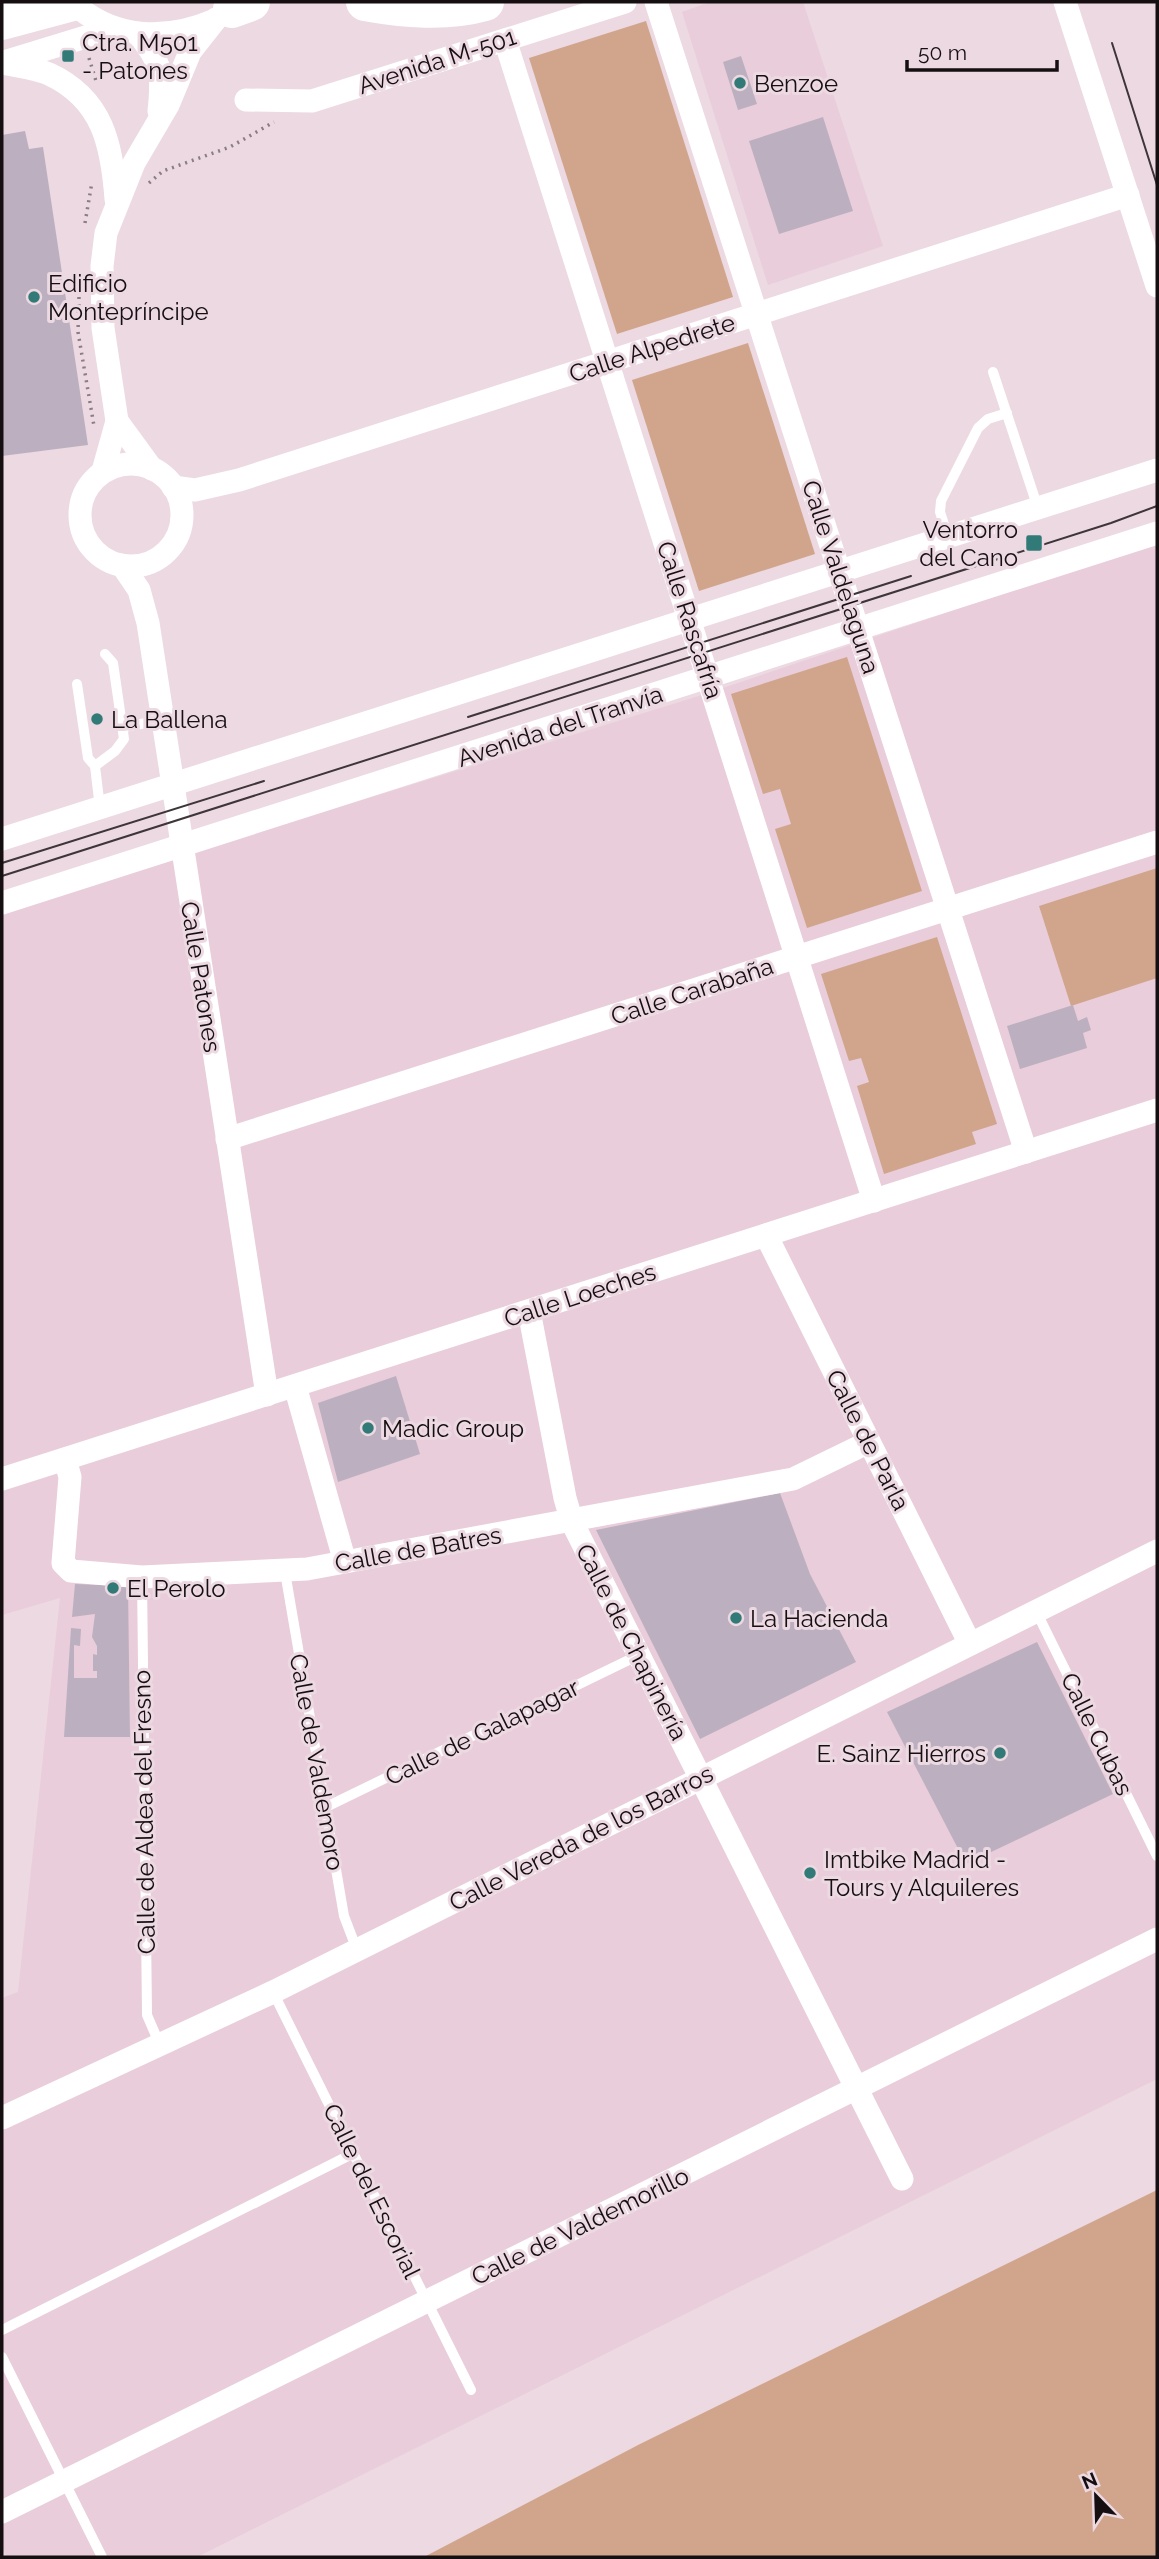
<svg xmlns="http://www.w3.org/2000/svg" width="1159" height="2559" font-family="Raleway,sans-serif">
<rect width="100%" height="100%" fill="#edd9e2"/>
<g fill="#e9cdda">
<path d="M710 2H803L883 246 768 285 682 12Z"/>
<path d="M1157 542V2079L197 2557H7L2 2548V1998L18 1992 60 1598 2 1615V915L168 860 702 695Z"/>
</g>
<g fill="#d1a58c">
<path d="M646 21 733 297 617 334 529 58Z"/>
<path d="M748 343 815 554 699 591 632 380Z"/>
<path d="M847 657 922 891 807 928 775 829 791 824 780 789 763 794 731 694Z"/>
<path d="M1157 868V978L1071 1006 1039 906Z"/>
<path d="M937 937 997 1124 972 1132 976 1144 884 1174 857 1086 869 1082 861 1058 849 1061 821 974Z"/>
<path d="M1157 2190V2557H424L640 2444Z"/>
</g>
<g fill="#bcb0c0">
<path d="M741 56 757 104 738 110 723 62Z"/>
<path d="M823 117 853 211 779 234 749 141Z"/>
<path d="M25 131 29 149 43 147 88 445 2 456V135Z"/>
<path d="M1073 1005 1078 1021 1087 1017 1091 1030 1083 1033 1087 1048 1020 1069 1007 1026Z"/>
<path d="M396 1376 420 1454 338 1482 318 1403Z"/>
<path d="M780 1493 810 1574 856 1662 700 1739 596 1530Z"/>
<path d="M75 1584 128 1586 130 1737H64L71 1628 81 1629 80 1646 74 1645V1678H97V1671H93V1654L97 1655V1646L92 1637 95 1614 72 1617Z"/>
<path d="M1037 1642 1113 1794 966 1864 887 1712Z"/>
</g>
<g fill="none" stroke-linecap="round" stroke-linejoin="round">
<g stroke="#8a7d83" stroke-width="3.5" stroke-dasharray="2 5" stroke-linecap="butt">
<path d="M89 58 96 81"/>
<path d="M149 183 163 171 230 147 274 122"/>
<path d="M85 223 92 182"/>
<path d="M79 297 78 332 94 426"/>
</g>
<g stroke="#fff" stroke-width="10">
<path d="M993 372 1038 508"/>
<path d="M948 537 940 512 941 501 978 428 988 419 1007 413"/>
<path d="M77 684 88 758 95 766"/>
<path d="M124 727 163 720"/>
<path d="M100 808 95 766 115 751 124 739 113 663 105 654"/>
<path d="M285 1572 344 1916 357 1950"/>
<path d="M142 1577 147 2015 160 2045"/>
<path d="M1036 1611 1157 1856"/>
<path d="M324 1808 639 1655"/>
<path d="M273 1992 471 2390"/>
<path d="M2 2330 354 2153"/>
<path d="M2 2357 102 2557"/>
</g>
<g stroke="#fff" stroke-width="23">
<path d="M72 2C113 40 166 41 215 20"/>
<path d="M656 2 1026 1152"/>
<path d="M1065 2 1157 286"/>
<path d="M138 34C162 62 163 75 159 111"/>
<path d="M505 40 874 1201"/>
<path d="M4 62 115 28"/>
<path d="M2 63C17 66 35 68 49 74 103 99 112 145 116 199"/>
<path d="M246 100 312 101 625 2"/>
<path d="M117 421 152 469"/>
<circle cx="131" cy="515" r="51"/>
<path d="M103 471 117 421 103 328 102 266 106 233 134 163 168 105 190 52 216 19"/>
<path d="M173 487 195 490 239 480 1128 195"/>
<path d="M122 565 139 590 148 623 267 1395"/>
<path d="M2 839 1157 470"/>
<path d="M2 903 1157 533"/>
<path d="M227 1139 1157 842"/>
<path d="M766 1235 970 1644"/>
<path d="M529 1311 565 1498 572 1522 902 2179"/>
<path d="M295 1386 345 1562"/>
<path d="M65 1459 70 1477 63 1563 71 1571 142 1577 307 1569 793 1479 869 1442"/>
<path d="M2 1479 1157 1110"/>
<path d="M2 2118 273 1992 1157 1551"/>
<path d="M2 2512 1157 1939"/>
</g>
<g stroke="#fff" stroke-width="38">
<path d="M365 2C404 9 446 13 485 2"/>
<path d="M232 9 251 2"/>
<path d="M2 21 73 2"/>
</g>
<g stroke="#3e3539" stroke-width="2">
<path d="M1112 43 1157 185"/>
<path d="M468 717 911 576"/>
<path d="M2 863 264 781"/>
<path d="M2 876 1111 523 1157 506"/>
</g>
</g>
<g fill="#327a77" stroke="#edd9e2" stroke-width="2.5">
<rect x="61" y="49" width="14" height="14" rx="3.5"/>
<circle cx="740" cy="83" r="7"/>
<circle cx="34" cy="297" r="7"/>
<rect x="1025" y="534" width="18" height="18" rx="3.5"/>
<circle cx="97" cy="719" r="7"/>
<circle cx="368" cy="1428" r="7"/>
<circle cx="113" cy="1588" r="7"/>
<circle cx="736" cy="1618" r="7"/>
<circle cx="1000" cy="1753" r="7"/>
<circle cx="810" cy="1873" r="7"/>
</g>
<g text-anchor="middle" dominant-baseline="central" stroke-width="6" stroke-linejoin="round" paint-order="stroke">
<g font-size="24" fill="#150f12" stroke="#edd9e2" text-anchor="start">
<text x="82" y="42">Ctra. M501<tspan x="82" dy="28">- Patones</tspan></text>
<text x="754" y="83">Benzoe</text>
<text x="48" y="283">Edificio<tspan x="48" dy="28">Montepríncipe</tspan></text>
<text x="1018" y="529" text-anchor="end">Ventorro<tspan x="1018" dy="28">del Cano</tspan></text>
<text x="111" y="719">La Ballena</text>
<text x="382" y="1428">Madic Group</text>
<text x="127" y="1588">El Perolo</text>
<text x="750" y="1618">La Hacienda</text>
<text x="986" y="1753" text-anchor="end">E. Sainz Hierros</text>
<text x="824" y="1859">Imtbike Madrid -<tspan x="824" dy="28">Tours y Alquileres</tspan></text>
</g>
<g font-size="24" fill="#150f12" stroke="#edd9e2">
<text transform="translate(437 61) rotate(-18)">Avenida M-501</text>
<text transform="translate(652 348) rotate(-18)">Calle Alpedrete</text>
<text transform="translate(841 577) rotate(72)">Calle Valdelaguna</text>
<text transform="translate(690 620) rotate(72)">Calle Rascafría</text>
<text transform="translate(560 726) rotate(-18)">Avenida del Tranvía</text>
<text transform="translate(201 977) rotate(81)">Calle Patones</text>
<text transform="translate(692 991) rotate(-18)">Calle Carabaña</text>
<text transform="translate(580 1295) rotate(-18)">Calle Loeches</text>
<text transform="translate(868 1440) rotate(63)">Calle de Parla</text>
<text transform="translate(418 1549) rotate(-10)">Calle de Batres</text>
<text transform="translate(632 1642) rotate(63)">Calle de Chapinería</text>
<text transform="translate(482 1732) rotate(-26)">Calle de Galapagar</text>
<text transform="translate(1097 1734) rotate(64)">Calle Cubas</text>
<text transform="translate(317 1762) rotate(80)">Calle de Valdemoro</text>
<text transform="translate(144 1812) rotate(-91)">Calle de Aldea del Fresno</text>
<text transform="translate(581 1838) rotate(-27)">Calle Vereda de los Barros</text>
<text transform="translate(372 2191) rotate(64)">Calle del Escorial</text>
<text transform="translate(580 2226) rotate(-26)">Calle de Valdemorillo</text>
</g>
</g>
<rect width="1159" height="2559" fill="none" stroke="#150f12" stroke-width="7"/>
<g transform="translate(1096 2496) rotate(337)" stroke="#edd9e2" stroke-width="5" paint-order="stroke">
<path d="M0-5L12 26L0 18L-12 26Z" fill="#150f12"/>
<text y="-10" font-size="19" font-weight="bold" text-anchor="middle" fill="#150f12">N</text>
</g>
<path d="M907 60v10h150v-10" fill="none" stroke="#150f12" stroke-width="3.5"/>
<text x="918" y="60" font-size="21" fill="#150f12" stroke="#edd9e2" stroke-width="5" paint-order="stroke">50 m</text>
</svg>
